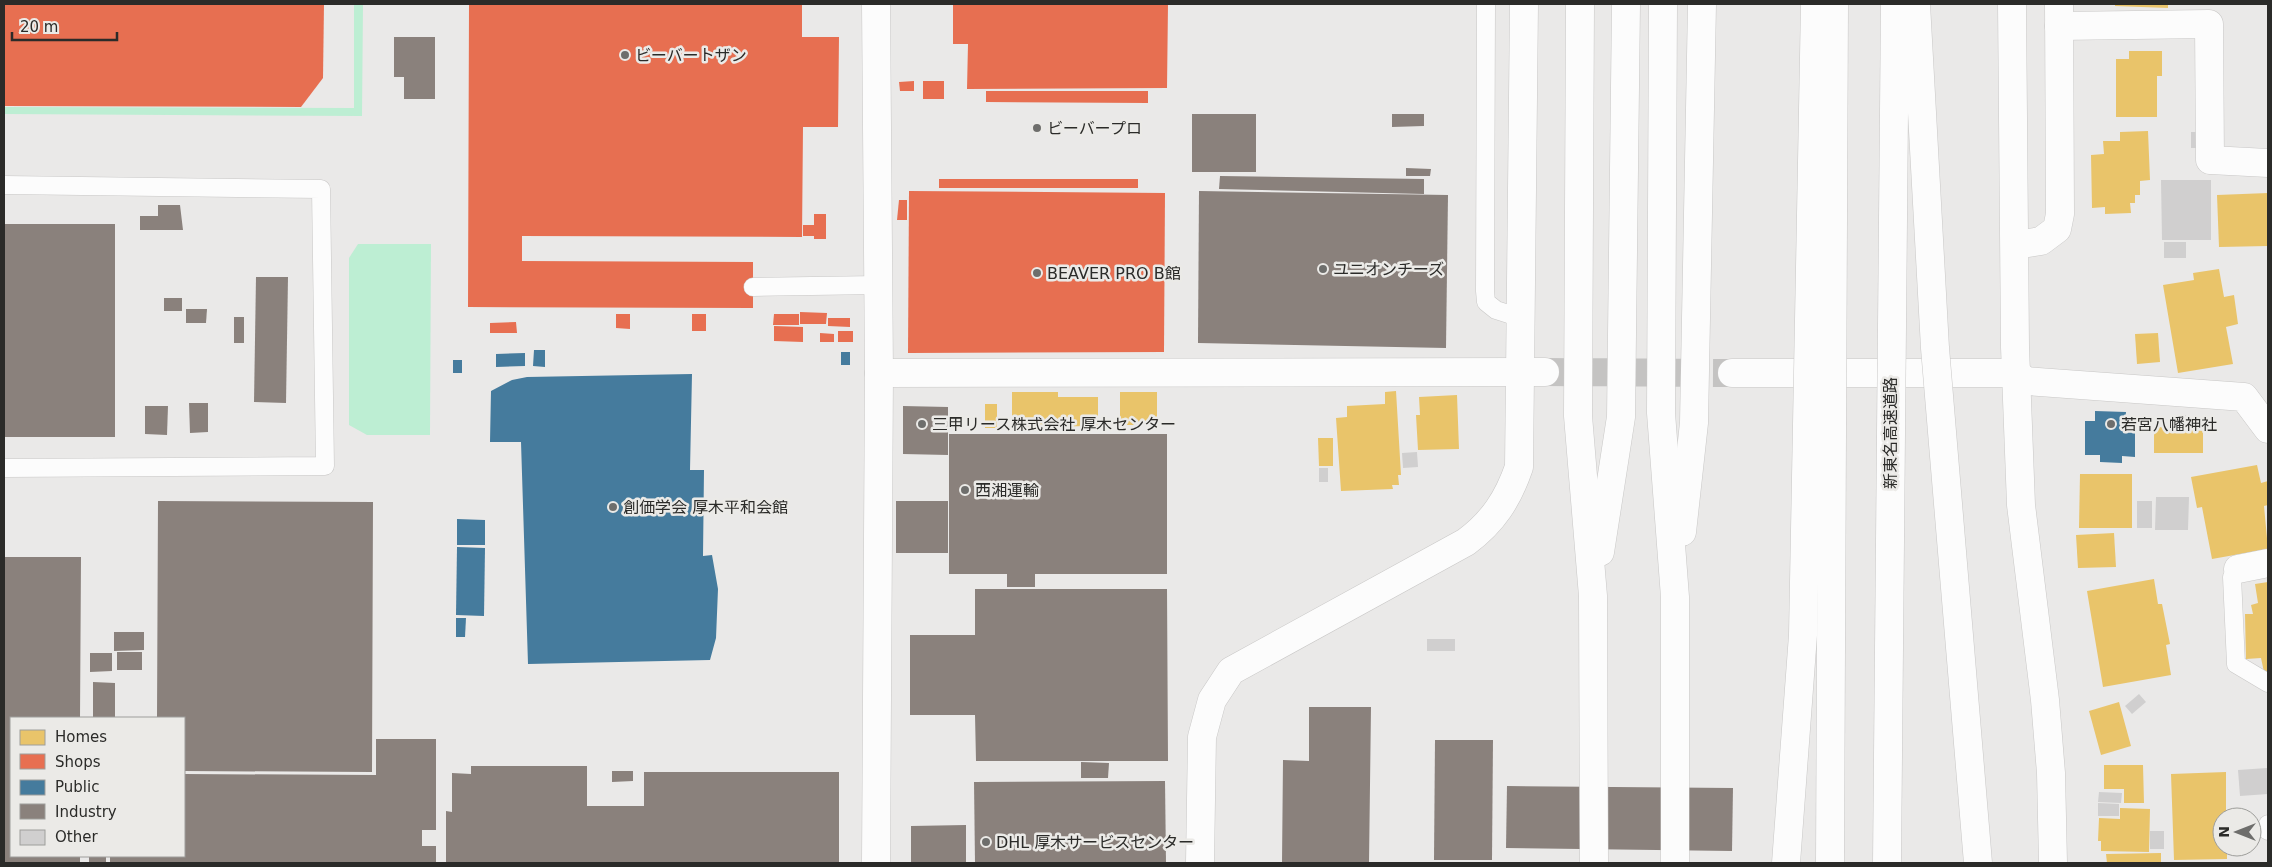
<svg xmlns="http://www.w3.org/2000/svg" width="2272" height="867" font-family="'DejaVu Sans','Noto Sans JP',sans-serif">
<rect width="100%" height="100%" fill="#eae9e8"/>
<g fill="#bdeed3">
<path d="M354 4H363L362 116 4 114V107L354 108Z"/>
<path d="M358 244H431L430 435H367L349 425V258Z"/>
</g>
<g fill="#e9c46a">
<path d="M2115 4H2168V8L2115 6Z"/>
<path d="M2129 51H2162V76H2157V117H2116V59H2129Z"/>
<path d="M2148 131 2150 180 2140 181V195H2135V203H2130L2131 213 2105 214V207L2092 208 2091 155 2104 154 2103 141H2120V132Z"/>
<path d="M2268 193V246L2219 247 2217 195Z"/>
<path d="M2219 269 2224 297 2234 295 2238 324 2226 327 2233 364 2178 373 2163 285 2194 280 2193 273Z"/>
<path d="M2158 333 2160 362 2137 364 2135 334Z"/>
<path d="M1396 391 1401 475H1398L1399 485H1392L1393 489 1341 491 1336 418 1347 417V406L1385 404V392Z"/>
<path d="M1012 392H1058V397H1098V426L1012 427Z"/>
<rect x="1120" y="392" width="37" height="33"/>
<path d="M1457 395 1459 449 1418 450 1416 415H1420L1419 397Z"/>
<rect x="985" y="404" width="12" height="24"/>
<path d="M2154 427 2188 428V430L2203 431V453H2154Z"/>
<path d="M1318 438H1333V466H1319Z"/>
<path d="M2257 465 2261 483 2268 481V505L2264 506 2268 549 2212 559 2202 507 2197 508 2191 477Z"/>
<path d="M2080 474H2132V528H2079Z"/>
<path d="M2114 533 2116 567 2078 568 2076 535Z"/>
<path d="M2154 579 2158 604H2162L2170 644 2166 645 2171 675 2103 687 2087 591Z"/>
<path d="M2268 582V671L2264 672 2261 658 2246 659 2245 614H2253L2251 605 2258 603 2255 584Z"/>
<path d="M2119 702 2131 746 2101 755 2089 711Z"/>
<path d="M2104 765H2143L2144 803H2124V789H2104Z"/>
<path d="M2226 772V817H2222V847H2227V859L2174 860 2171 774Z"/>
<path d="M2120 808 2150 809 2149 852 2101 851V841H2098L2099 818 2120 819Z"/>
<path d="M2161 853V863H2107L2106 854Z"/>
</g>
<g fill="#e76f51">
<path d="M4 4H324L323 78 301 107 4 106Z"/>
<path d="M469 4H802V37H839L838 127H803L802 237 522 236V261L753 262V308L468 307Z"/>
<path d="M953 4H1168L1167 88 967 89 968 44H953Z"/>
<path d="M914 81V91H900L899 82Z"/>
<rect x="923" y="81" width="21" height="18"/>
<path d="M986 91H1148V103L986 102Z"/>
<rect x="939" y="179" width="199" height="9"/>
<path d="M909 191 1165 193 1164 352 908 353Z"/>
<path d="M899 200H907V220H897Z"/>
<path d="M814 214H826V239H814V236H803V225H814Z"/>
<path d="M800 312 827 313 826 324H800Z"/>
<path d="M616 314H630V329L616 328Z"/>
<rect x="692" y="314" width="14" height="17"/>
<path d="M774 314H799V325H773Z"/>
<path d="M828 318H850V327L828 326Z"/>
<path d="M516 322 517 333H490V323Z"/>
<path d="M774 326 803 327V342L774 341Z"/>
<rect x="838" y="331" width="15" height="11"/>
<path d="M820 333 834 334V342H820Z"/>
</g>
<g fill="#457b9d">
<path d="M534 350H545V367L533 366Z"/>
<rect x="841" y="352" width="9" height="13"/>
<path d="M525 353V366L496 367V354Z"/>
<rect x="453" y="360" width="9" height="13"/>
<path d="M692 374 690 470H704L703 556 712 555 718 589 716 638 710 660 528 664 521 442H490L491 391 512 380 527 377Z"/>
<path d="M2095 411 2126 412 2125 422H2135V457L2122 456V463L2100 462V455H2085V421H2095Z"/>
<path d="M457 519 485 520V545H457Z"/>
<path d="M457 547 485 548 484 616 456 615Z"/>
<path d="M456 618H466L465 637H456Z"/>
</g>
<g fill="#8a817c">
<path d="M394 37H435V99H404V77H394Z"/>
<rect x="1192" y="114" width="64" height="58"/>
<path d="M1392 114H1424V126L1392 127Z"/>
<path d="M1406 168 1431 169 1430 176H1406Z"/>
<path d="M1220 176 1424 179V194L1219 189Z"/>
<path d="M1199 191 1448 195 1446 348 1198 343Z"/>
<path d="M158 205H180L183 230H140V216H158Z"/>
<rect x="4" y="224" width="111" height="213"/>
<path d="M256 277H288L286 403 254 402Z"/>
<rect x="164" y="298" width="18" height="13"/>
<path d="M186 309H207L206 323H186Z"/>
<rect x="234" y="317" width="10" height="26"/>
<path d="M189 403H208V432L190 433Z"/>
<path d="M145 406H168L167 435 145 434Z"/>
<path d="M903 406 948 407V455L903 454Z"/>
<path d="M949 434H1167V574H1035V587H1007V574H949Z"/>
<path d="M158 501 373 502 372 772 184 771V718H157Z"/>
<rect x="896" y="501" width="52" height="52"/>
<path d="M4 557H81L80 718H11V856H80V863H4Z"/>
<path d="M975 589H1167L1168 761H976L975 715H910V635H975Z"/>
<path d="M114 632H144V650L114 651Z"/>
<rect x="117" y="652" width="25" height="18"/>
<path d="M90 653H112V671L90 672Z"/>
<path d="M93 682 115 683V718H93Z"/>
<path d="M1309 707H1371L1369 863H1282L1283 760 1309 761Z"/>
<path d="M376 739H436V830H422V846H436V863H110V856H184V774L376 775Z"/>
<path d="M1435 740H1493L1492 860H1434Z"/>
<path d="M1081 762 1109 763 1108 778H1081Z"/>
<path d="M471 766H587V806H644V772H839V863H446V811L452 812V773L471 774Z"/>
<path d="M612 771H633V781L612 782Z"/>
<path d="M1165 781 1166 863H975L974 782Z"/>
<path d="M1507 786 1733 788 1732 851 1506 848Z"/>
<path d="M966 825V863H911V826Z"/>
<rect x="89" y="856" width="17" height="7"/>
</g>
<g fill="#d0cfcf">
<rect x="2191" y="132" width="8" height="16"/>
<path d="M2161 180H2211V240H2162Z"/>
<rect x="2164" y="242" width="22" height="16"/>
<path d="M2172 415H2186V424L2172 423Z"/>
<path d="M1417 452 1418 467 1403 468 1402 453Z"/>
<rect x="1319" y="468" width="9" height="14"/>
<path d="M2156 497H2189L2188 530H2155Z"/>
<rect x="2137" y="501" width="15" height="27"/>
<rect x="1427" y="639" width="28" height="12"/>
<path d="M2139 694 2146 702 2132 714 2125 706Z"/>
<path d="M2267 768 2268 794 2240 796 2238 770Z"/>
<path d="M2099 792 2122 793 2121 803 2098 802Z"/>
<path d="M2098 803 2119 804V816H2098Z"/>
<rect x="2150" y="831" width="14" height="18"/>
</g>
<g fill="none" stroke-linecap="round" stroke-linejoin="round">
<path stroke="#c4c3c2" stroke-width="28" stroke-dasharray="28 14" stroke-linecap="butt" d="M1545 372 1732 373"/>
<defs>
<g id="service">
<path d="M1486 4 1485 291 1486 302 1496 310 1521 318"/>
<path d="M4 185 321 189 325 466 4 468"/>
<path d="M753 287 878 285"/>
<path d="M2238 569 2232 577 2236 664 2268 683"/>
<path d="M2268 824V831"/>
</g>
<g id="minor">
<path d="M2012 4 2015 347 2021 505 2045 700 2051 773 2053 863"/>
<path d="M2059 26 2209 24 2210 160 2268 163"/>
<path d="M2015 245 2041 241 2057 229 2060 214 2059 4"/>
<path d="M879 373 1545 372"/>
<path d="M1732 373H2016L2026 381 2244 397 2268 429"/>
<path d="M2238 569 2268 563"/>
<path d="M876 863 879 373 876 4"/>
<path d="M1200 863 1202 737 1212 700 1231 671 1466 542C1493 522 1508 499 1519 467L1524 4"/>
</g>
<g id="motorway">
<path d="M1580 4 1578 416 1593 596 1594 863"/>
<path d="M1663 4 1661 413 1675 597V863"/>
<path d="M1682 532 1694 423 1702 4"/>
<path d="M1600 552 1621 417 1626 4"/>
</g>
</defs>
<use href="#service" stroke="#c8c7c6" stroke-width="19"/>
<use href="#minor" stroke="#c8c7c6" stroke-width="29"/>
<use href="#motorway" stroke="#c8c7c6" stroke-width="29"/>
<use href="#service" stroke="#fcfcfc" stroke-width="18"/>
<use href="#minor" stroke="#fcfcfc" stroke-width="28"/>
<use href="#motorway" stroke="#fcfcfc" stroke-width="28"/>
<defs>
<g id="motorway-bridge">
<path d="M1916 4 1935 348 1978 863"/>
<path d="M1786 863 1803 635 1815 4"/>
<path d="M1830 863 1834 4"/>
<path d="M1887 863 1895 4"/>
</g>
</defs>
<use href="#motorway-bridge" stroke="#c8c7c6" stroke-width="29" stroke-linecap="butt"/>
<use href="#motorway-bridge" stroke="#fcfcfc" stroke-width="28"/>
</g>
<g fill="#6e6e6c" stroke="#ebeae7" stroke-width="2">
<circle cx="625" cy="55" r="5"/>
<circle cx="1037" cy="128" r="5"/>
<circle cx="1323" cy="269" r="5"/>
<circle cx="1037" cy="273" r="5"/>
<circle cx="922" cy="424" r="5"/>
<circle cx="2111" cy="424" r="5"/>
<circle cx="965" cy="490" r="5"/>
<circle cx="613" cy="507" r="5"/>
<circle cx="986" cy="842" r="5"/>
</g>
<g text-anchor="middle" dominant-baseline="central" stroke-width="5" stroke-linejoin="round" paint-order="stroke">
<g font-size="16" fill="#2b2b29" stroke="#ebeae7" text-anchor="start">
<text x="635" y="55">ビーバートザン</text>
<text x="1047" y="128">ビーバープロ</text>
<text x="1333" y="269">ユニオンチーズ</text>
<text x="1047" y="273">BEAVER PRO B館</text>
<text x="932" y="424">三甲リース株式会社 厚木センター</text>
<text x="2121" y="424">若宮八幡神社</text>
<text x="975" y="490">西湘運輸</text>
<text x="623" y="507">創価学会 厚木平和会館</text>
<text x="996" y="842">DHL 厚木サービスセンター</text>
</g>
<g font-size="16" fill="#2b2b29" stroke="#ebeae7">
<text transform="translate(1890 433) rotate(-90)">新東名高速道路</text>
</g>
</g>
<rect width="2272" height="867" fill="none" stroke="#2b2b29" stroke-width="10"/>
<rect x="10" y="717" width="175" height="140" fill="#ebeae7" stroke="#9e9e9b"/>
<rect x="20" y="730" width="25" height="15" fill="#e9c46a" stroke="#9e9e9b"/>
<text x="55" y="742" font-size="15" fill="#2b2b29">Homes</text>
<rect x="20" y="754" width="25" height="15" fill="#e76f51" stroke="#9e9e9b"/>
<text x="55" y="767" font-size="15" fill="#2b2b29">Shops</text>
<rect x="20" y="780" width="25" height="15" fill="#457b9d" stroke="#9e9e9b"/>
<text x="55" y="792" font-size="15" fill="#2b2b29">Public</text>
<rect x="20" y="804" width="25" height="15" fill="#8a817c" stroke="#9e9e9b"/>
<text x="55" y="817" font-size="15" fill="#2b2b29">Industry</text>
<rect x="20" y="830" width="25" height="15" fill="#d0cfcf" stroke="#9e9e9b"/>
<text x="55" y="842" font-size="15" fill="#2b2b29">Other</text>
<g transform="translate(2237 832) rotate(270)"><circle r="24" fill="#ebeae7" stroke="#9e9e9b"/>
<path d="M0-4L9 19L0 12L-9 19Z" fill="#6e6e6c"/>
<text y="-8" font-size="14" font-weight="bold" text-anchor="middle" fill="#2b2b29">N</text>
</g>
<path d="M12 32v8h105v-8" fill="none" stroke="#2b2b29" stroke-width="2.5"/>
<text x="20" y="32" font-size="15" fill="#2b2b29" stroke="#ebeae7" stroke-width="4" paint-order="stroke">20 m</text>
</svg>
